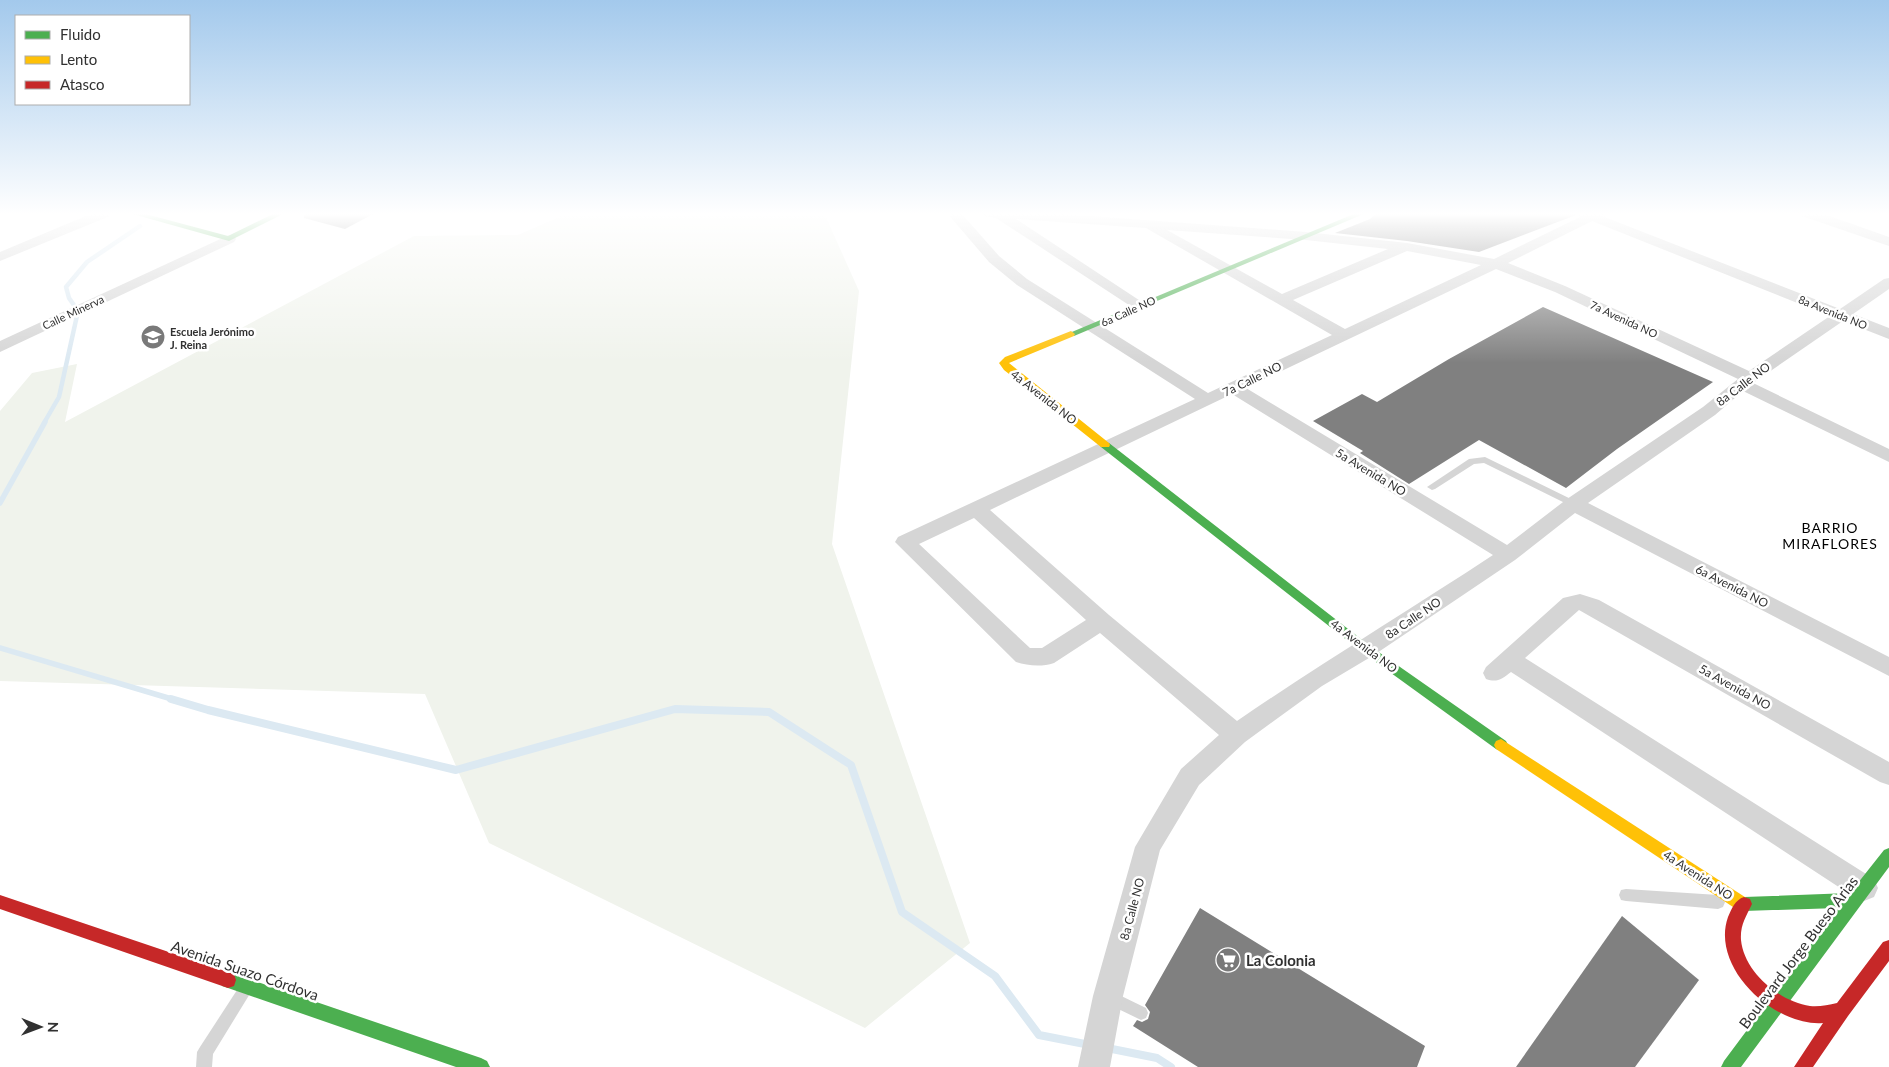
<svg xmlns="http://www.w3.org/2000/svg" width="1889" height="1067" font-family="Lato,sans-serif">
<rect width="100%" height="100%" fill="#fff"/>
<path fill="#f0f3ec" d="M568 213H824L859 291 832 544 970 943 865 1028 489 843 425 694 0 681V411L32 373 77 364 65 422 414 236 518 235Z"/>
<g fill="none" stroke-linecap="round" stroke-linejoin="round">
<path stroke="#dce9f2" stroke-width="4.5" d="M44 423 59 397 78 311 69 298 66 287 87 262 140 226"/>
<g stroke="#dce9f2" stroke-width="5.5">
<path d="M0 503 45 422"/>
<path d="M0 648 175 700"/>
</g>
<g stroke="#dce9f2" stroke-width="8">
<path d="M171 699 208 710 456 770 675 709 769 712 851 765 902 912 995 976 1039 1035 1090 1045"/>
<path d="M1107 1048 1157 1058 1171 1067"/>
</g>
</g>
<g fill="#808080">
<path d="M305 213H375L345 229 304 218Z"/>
<path d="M1377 213H1575L1576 215 1479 252 1407 241 1335 233 1370 219Z"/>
<path d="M1543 307 1713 382 1617 449 1566 488 1479 440 1409 484 1360 453 1363 451 1313 421 1362 394 1377 402 1449 359Z"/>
<path d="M1200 908 1425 1046 1417 1067H1198L1133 1026 1137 1020 1142 1022 1148 1019 1150 1012 1145 1005Z"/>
<path d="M1622 916 1699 980 1635 1067H1516Z"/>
</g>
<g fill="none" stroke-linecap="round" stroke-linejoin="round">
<g fill="#d5d5d5" fill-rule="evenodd">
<path d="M1485 457 1577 502 1579 504 1577 506H1571L1484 463 1474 464 1435 489 1432 490 1427 487 1469 459Z"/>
<path d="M1626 889 1718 895 1723 897 1725 902 1723 907 1718 909 1626 901 1621 900 1619 895 1621 890Z"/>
<path d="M244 985 249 987 251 992 213 1054 212 1067H196L197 1052 200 1047 239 987Z"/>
<path d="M1111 991 1146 1008 1148 1013 1146 1018 1141 1020 1106 1003 1104 998 1106 993Z"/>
</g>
<g fill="#d5d5d5" fill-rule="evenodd">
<path d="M93 213H111L110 216 0 261V252Z"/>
<path d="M947 213H961L999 256 1027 279 1208 393 1332 335 1146 228 1016 219 1148 306 1145 309H1135L996 218 984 216 983 213H1050L1306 232 1407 243 1494 259 1580 217 1577 213H1604L1602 216 1840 309 1884 279 1889 278V289L1853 314 1889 328V339L1843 321 1753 383 1889 449V462L1743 391 1715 415 1588 503 1889 657V676L1575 513 1515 560 1374 655 1322 686 1245 742 1199 785 1160 850 1123 996 1110 1067H1078L1093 996 1135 847 1181 769 1219 735 1100 633 1054 663C1042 667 1028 666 1016 662L895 542 898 537 1195 399 1017 285 989 262ZM1592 221 1830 316 1749 371 1565 286 1508 263ZM1167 230 1306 240 1388 249 1282 294ZM1407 251 1481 265 1345 329 1293 300ZM1496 269 1555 292 1738 379 1703 407 1567 499 1507 545 1246 388ZM1232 394 1493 555C1408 611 1320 664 1237 721L1109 615 990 510ZM974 518 1086 620 1042 648H1030L919 544Z"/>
<path d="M1801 213H1821L1889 237V246L1802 216Z"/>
<path d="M229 235 234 236 236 239 234 242 0 352V341Z"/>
<path d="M1580 594 1599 600 1889 762V785L1880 782 1579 610 1525 658 1874 879 1878 888 1874 897 1864 901 1854 897 1511 672C1502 679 1497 683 1486 679L1483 673 1486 667 1563 598Z"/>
</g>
<g fill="#4caf50" fill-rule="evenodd">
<path d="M129 213H142L228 236 275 213H285L229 241Z"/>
<path d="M1356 213H1366L1074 336H1068L1067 334Z"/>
<path d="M1105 442 1109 443 1370 646 1506 741 1508 745 1506 749 1501 751 1496 749 1362 652 1101 447 1100 445Z"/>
<path d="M1889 848V867L1741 1067H1721L1724 1061 1838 908 1744 911 1738 909 1736 904 1738 899 1744 897 1850 893 1884 850Z"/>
<path d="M228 972 481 1058 487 1061 490 1067H456L228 988 222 986 220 980 222 974Z"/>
</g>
<g fill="#ffc107" fill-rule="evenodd">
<path d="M1071 331 1075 334 1074 336 1009 363 1109 443 1110 445 1109 447H1101L1004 370 999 363 1005 357Z"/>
<path d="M1501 739 1748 899 1750 904 1748 909 1742 911 1736 909 1496 749 1494 745 1496 741Z"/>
</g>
<g fill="#c62828" fill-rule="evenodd">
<path d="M0 895 228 972 234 974 236 980 234 986 228 988 0 909Z"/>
<path d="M1744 897 1750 899 1752 904C1746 917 1740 925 1741 940 1744 972 1780 1002 1810 1006 1819 1007 1828 1005 1837 1003L1883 942 1889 940V961L1848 1016 1813 1067H1794L1823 1023C1775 1027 1710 968 1728 917 1732 908 1735 900 1744 897Z"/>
</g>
</g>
<linearGradient id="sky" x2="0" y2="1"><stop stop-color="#a3c9ec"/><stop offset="0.59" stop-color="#fff"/><stop offset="1" stop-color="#fff" stop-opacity="0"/></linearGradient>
<rect width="1889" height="363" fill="url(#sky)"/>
<defs>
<symbol id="school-disc" viewBox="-11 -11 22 22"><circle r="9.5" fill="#797979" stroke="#fff"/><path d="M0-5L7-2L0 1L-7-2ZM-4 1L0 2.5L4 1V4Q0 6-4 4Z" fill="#fff"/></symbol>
<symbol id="supermarket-disc" viewBox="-11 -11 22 22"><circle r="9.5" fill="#797979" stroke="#fff"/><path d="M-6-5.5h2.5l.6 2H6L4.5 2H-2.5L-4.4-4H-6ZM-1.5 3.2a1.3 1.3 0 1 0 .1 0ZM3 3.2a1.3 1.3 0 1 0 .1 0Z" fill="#fff"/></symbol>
</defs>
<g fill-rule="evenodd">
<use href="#school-disc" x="139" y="323" width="28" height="28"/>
<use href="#supermarket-disc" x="1214" y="946" width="28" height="28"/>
</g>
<g text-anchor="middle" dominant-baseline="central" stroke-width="5" stroke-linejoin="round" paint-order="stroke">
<g font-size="11" fill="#313131" stroke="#fff">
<text transform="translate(1128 311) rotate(-24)">6a Calle NO</text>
<text transform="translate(73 312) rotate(-25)">Calle Minerva</text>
<text transform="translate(1833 312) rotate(22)">8a Avenida NO</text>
<text transform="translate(1624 319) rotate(25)">7a Avenida NO</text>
</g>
<g font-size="11" font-weight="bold" fill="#313131" stroke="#fff" text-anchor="start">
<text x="170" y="331">Escuela Jerónimo<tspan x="170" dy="13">J. Reina</tspan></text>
</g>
<g font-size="12" fill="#313131" stroke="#fff">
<text transform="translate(1252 379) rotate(-26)">7a Calle NO</text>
<text transform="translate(1743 384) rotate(-37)">8a Calle NO</text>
<text transform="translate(1044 397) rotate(38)">4a Avenida NO</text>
<text transform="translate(1371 472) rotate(31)">5a Avenida NO</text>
<text transform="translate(1732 586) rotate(27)">6a Avenida NO</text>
<text transform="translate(1413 618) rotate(-34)">8a Calle NO</text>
<text transform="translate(1364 646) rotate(37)">4a Avenida NO</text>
<text transform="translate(1735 687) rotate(29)">5a Avenida NO</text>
<text transform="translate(1698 875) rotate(33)">4a Avenida NO</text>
<text transform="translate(1132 909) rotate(-75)">8a Calle NO</text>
</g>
<g font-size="14" letter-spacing="1" fill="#000" stroke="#fff">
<text x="1830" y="527">BARRIO<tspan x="1830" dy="16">MIRAFLORES</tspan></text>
</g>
<g font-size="15" fill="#313131" stroke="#fff">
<text transform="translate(1798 952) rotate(-53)">Boulevard Jorge Bueso Arias</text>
<text transform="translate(245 970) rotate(19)">Avenida Suazo Córdova</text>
</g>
<g font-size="15" font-weight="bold" fill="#313131" stroke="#fff" text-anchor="start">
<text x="1246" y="960">La Colonia</text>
</g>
</g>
<rect x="15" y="15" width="175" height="90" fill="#ffffff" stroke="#adadad"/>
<rect x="25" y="31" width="25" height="8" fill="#4caf50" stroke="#adadad"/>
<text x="60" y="40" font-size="15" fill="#313131">Fluido</text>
<rect x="25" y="56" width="25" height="8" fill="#ffc107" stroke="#adadad"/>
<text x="60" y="65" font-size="15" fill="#313131">Lento</text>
<rect x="25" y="81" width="25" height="8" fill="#c62828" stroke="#adadad"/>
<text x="60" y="90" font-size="15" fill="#313131">Atasco</text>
<g transform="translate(40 1027) rotate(91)" stroke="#ffffff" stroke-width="4" paint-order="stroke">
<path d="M0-4L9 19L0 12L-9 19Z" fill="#313131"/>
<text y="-8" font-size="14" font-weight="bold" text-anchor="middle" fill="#313131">N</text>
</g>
</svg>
